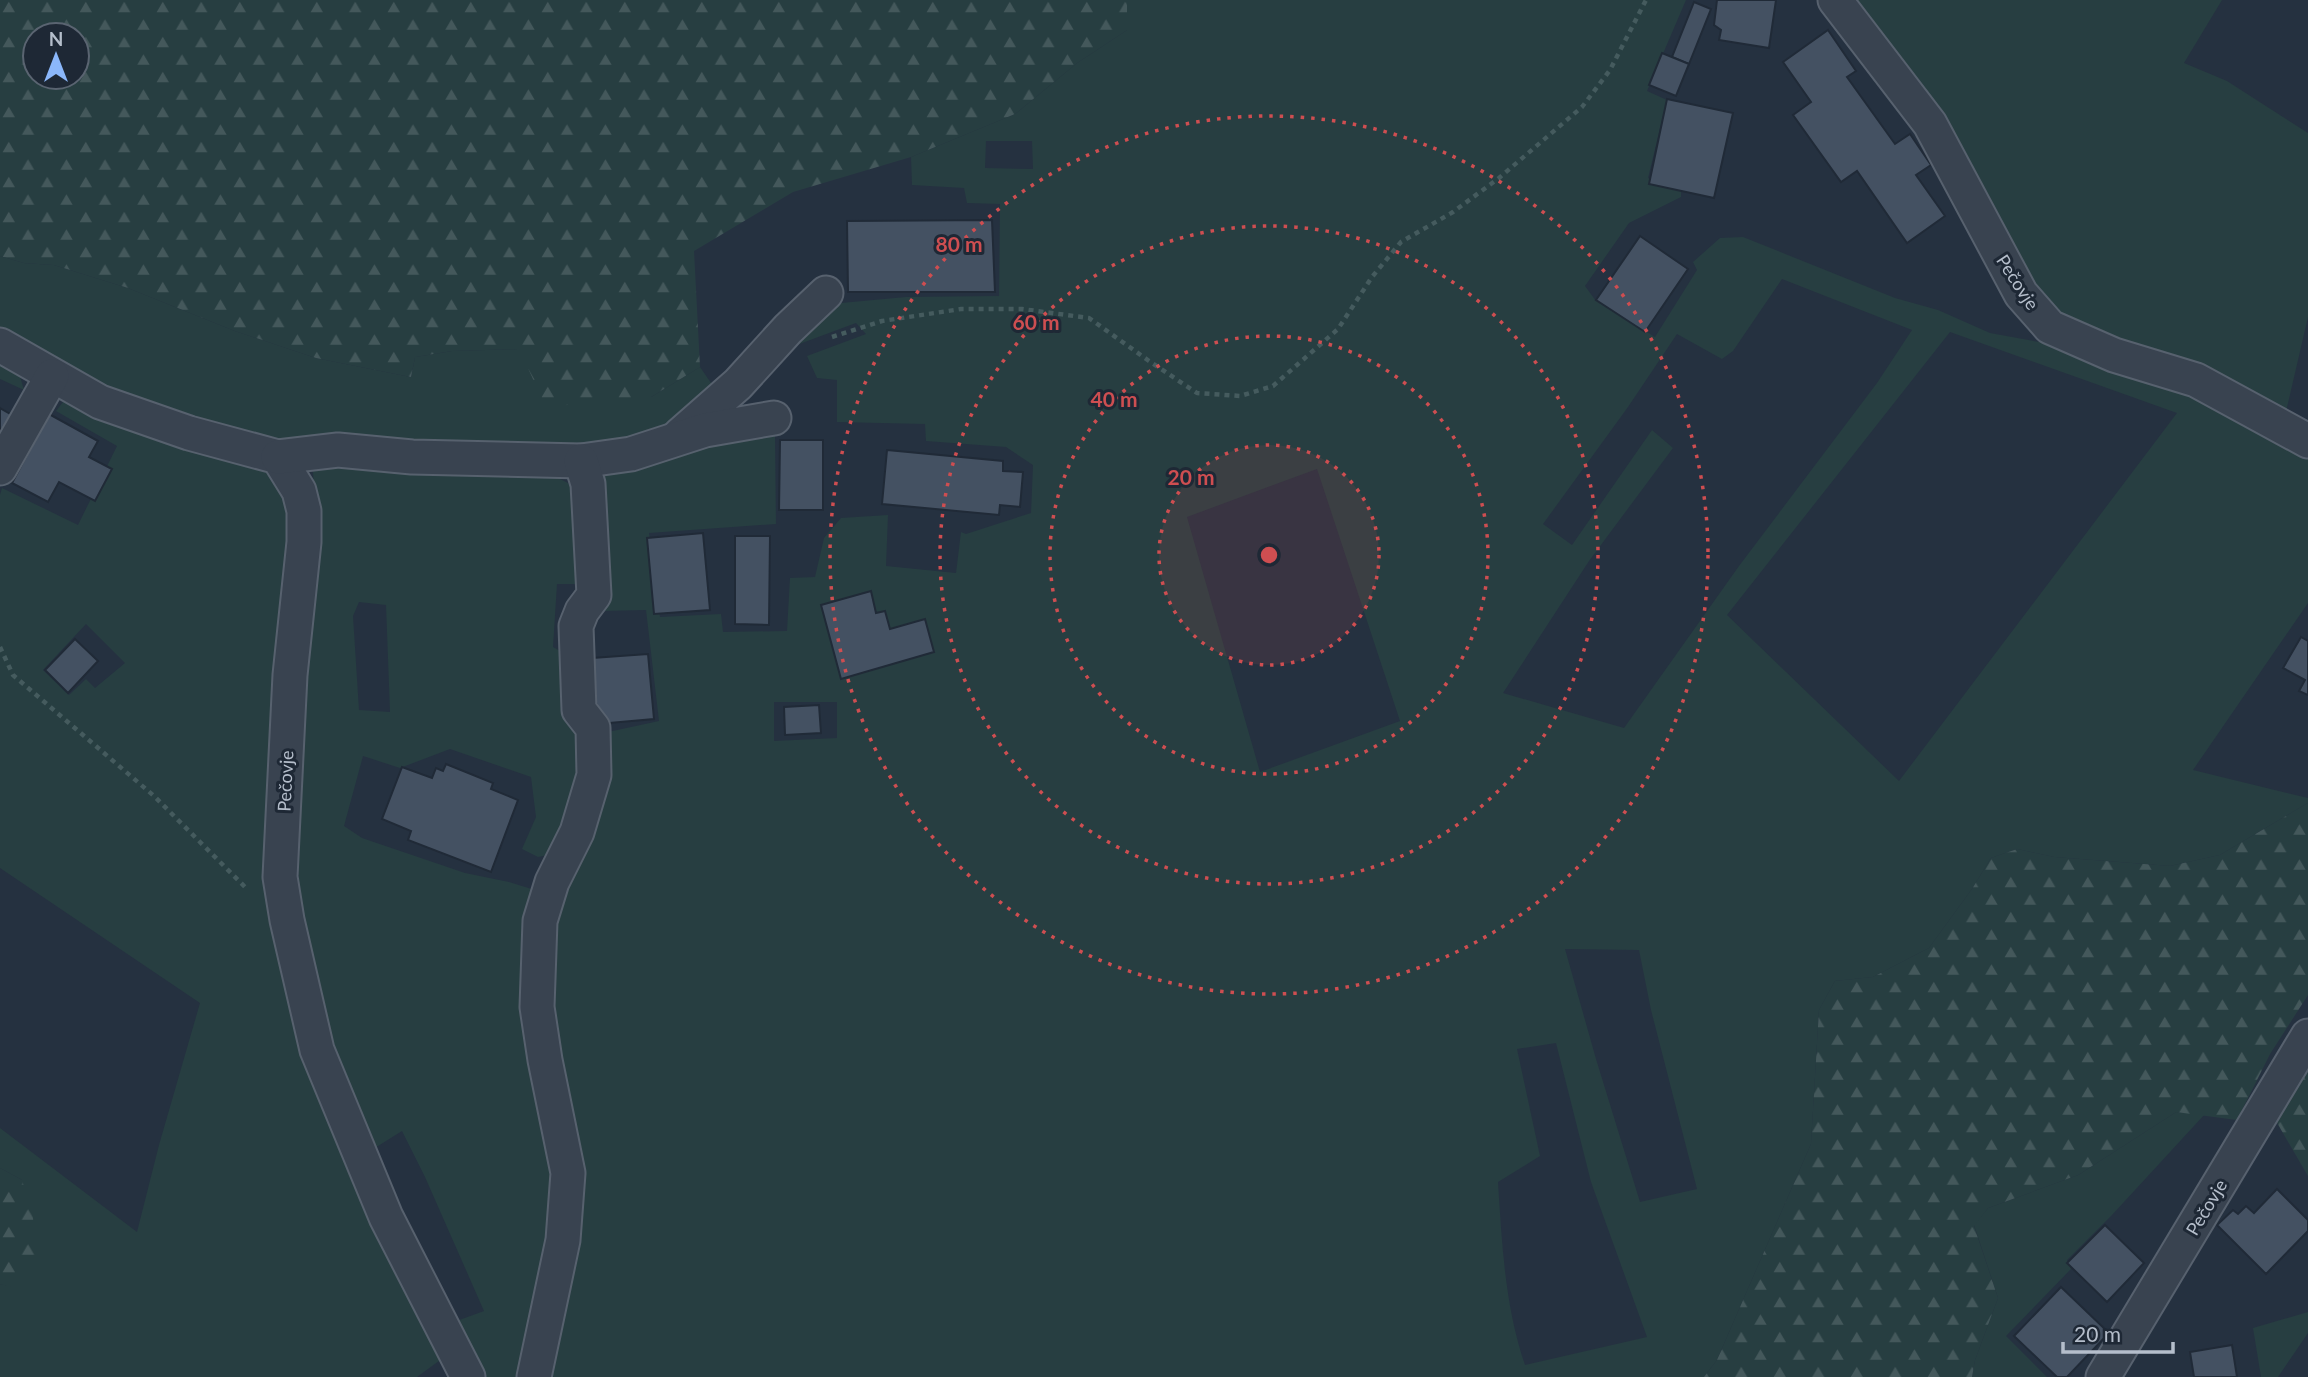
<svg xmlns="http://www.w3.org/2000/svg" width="2308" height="1377" font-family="Lato,sans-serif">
<defs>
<pattern id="forest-firs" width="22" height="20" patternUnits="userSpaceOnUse" patternTransform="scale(1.75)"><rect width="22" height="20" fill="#273e41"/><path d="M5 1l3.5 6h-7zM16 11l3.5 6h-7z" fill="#44585b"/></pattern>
</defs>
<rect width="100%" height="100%" fill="#253140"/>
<g fill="#273e41" fill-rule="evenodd">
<path d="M1127 0H1686L1647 91 1667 100 1648 178 1681 191V197L1629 223 1585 286 1596 301 1655 337 1697 270 1693 262 1720 238 1743 237 1895 298 1938 310 1990 333 2067 347 2153 377 2308 450V603L2193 770 2308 798V803L2220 855 2170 866 2054 857 2017 849 1991 858 1972 889 1929 948 1873 977 1835 981 1819 1010 1811 1144 1717 1360 1704 1377H544L555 1064 549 928 608 732 659 721 646 610 602 611 596 474 760 433 775 435 776 524 649 533 660 617 721 614 723 632 787 631 790 578 815 577 824 538 841 518 888 515 886 566 956 573 961 532 966 534 1031 513 1033 465 1006 447 926 441 925 424 837 422V380L817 378 807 356 866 334 856 323 794 346 815 321 841 303 906 297 999 296 1000 204 967 203 964 188 912 185 911 157 1015 114 1077 63 1127 30ZM1032 141 1033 169 985 168 986 141ZM1782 279 1912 330 1877 383 1739 566 1624 728 1503 693 1589 561 1673 448 1652 430 1572 545 1543 524 1628 407 1677 334 1722 359 1733 351ZM1950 332 2177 413 1899 781 1727 615ZM1317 469 1400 721 1260 772 1187 517ZM837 702V738L774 741V702ZM1565 949 1639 950 1651 1010 1697 1189 1640 1202 1596 1059ZM1556 1043 1591 1182 1647 1337 1525 1365C1505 1307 1502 1244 1498 1182L1540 1156 1517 1049Z"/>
<path d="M1852 0H2222L2184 63 2227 81 2308 133V317L2285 416 2061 319 2036 291Z"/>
<path d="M0 256 24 263 54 265 128 288 235 331 316 358 411 377 415 357 452 351 519 349 651 397 700 367 718 393 672 429 589 452 281 443 100 393 0 334Z"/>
<path d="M0 358 19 373 24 390 0 379Z"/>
<path d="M63 402 261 463 280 487 295 512 270 901 443 1358 417 1377H0V1284L15 1287 22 1180 0 1168V1128L137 1232 159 1145 200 1003 0 868V495L2 488 78 525 117 446 56 411ZM86 624 125 663 95 688 86 679 69 695 43 670Z"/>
<path d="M333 458 550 474 568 483 582 503 587 584H557L553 647 573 658 587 773 553 854 538 857 522 849 536 817 531 777 450 749 400 768 363 756 344 826 362 838 465 873 509 882 538 891 559 1169 527 1377H480L451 1323 484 1311 425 1177 402 1131 370 1151 329 1040 299 897 297 817 314 490 313 471ZM359 602 386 605 390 712 359 710 353 616Z"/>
<path d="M2176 1112 2205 1114 2112 1215 2067 1260 2071 1269 2006 1336 2047 1377H1972L1975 1360 1998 1298 1974 1225 1988 1208 2078 1175Z"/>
<path d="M2308 1312V1333L2278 1377H2261L2253 1328Z"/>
</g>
<g fill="url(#forest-firs)" fill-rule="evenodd">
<path d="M0 0H1127V30L1077 63 1015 114 911 157 793 192 694 251 700 367 651 397 546 407 519 349 452 351 415 357 411 377 316 358 235 331 128 288 54 265 24 263 0 256ZM35 35H77V77H35Z"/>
<path d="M2308 803V995L2270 1054 2237 1120 2176 1112 2078 1175 1988 1208 1974 1226 1998 1298 1975 1360 1972 1377H1704L1717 1360 1811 1144 1819 1010 1835 981 1873 977 1929 948 1972 889 1991 858 2017 849 2054 857 2170 866 2220 855Z"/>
<path d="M2308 1070V1176L2276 1121Z"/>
<path d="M0 1168 22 1180 33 1217 35 1258 15 1288 0 1284Z"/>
</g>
<g fill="#445162" stroke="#202a37" stroke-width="2">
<path d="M1717 0H1776L1769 48 1719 40 1721 30 1714 25Z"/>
<path d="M1694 2 1711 9 1689 64 1672 57Z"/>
<path d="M1828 30 1856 71 1847 77 1895 144 1910 134 1931 165 1916 175 1945 216 1907 243 1857 171 1841 182 1793 115 1811 102 1783 62Z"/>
<path d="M1662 53 1689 64 1676 96 1649 85Z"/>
<path d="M1667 99 1733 113 1714 198 1649 184Z"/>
<path d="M992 220 995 292H848L847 221Z"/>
<path d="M1640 236 1688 269 1645 332 1596 300Z"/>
<path d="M0 408 12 415 0 437Z"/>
<path d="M49 414 98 441 89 457 112 469 95 501 59 482 48 502 12 483Z"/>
<path d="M780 440H823V510H779Z"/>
<path d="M887 450 1003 461V471L1023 472 1020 507 1000 505 999 515 882 504Z"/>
<path d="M703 533 710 610 654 614 647 538Z"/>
<path d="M735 536H770L769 625 735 624Z"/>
<path d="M871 591 876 613 885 611 890 629 925 619 934 652 841 679 821 605Z"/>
<path d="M2301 637 2308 641V695L2299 691 2305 680 2283 668Z"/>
<path d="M75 639 98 661 68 693 45 670Z"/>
<path d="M648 654 654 719 598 724 592 658Z"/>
<path d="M819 705 821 733 785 735 784 707Z"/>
<path d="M446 764 493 783 491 789 518 800 491 872 408 840 411 831 382 819 402 767 432 778 436 768 443 771Z"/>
<path d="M2277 1189 2308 1220V1231L2266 1274 2217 1225 2233 1210 2238 1214 2246 1206 2254 1213Z"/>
<path d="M2105 1225 2144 1263 2107 1302 2067 1263Z"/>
<path d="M2061 1287 2109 1333 2067 1377H2057L2014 1336Z"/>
<path d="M2232 1345 2237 1377H2194L2190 1352Z"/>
</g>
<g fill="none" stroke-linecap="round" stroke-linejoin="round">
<defs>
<g id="street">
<path d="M1835 0 1930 124 2021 294 2050 327 2114 355 2196 380 2308 441"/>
<path d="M0 345 100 402 189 433 278 457 299 491 304 511V542L290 675 280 877 287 920 317 1050 386 1217 468 1377"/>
<path d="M680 435 738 384 788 329 826 293"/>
<path d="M278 457 338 450 412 457 581 461 631 454 705 430 774 418"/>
<path d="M0 468 52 376"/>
<path d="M534 1377 563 1240 568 1173 545 1060 537 1007 540 921 552 882 577 832 594 775 593 728 579 710 576 626 582 611 594 595 588 484 581 461"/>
<path d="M2103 1377 2308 1036"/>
</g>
</defs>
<use href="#street" stroke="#57616e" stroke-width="37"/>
<g stroke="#455b5e" stroke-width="4.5" stroke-dasharray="5 5" stroke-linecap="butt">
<path d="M832 337 882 321 961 309H1022L1089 318 1149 361 1197 393 1240 396 1273 386 1338 329 1372 277 1401 242 1453 212 1499 178 1582 107 1610 70 1646 0"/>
<path d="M0 647 13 675 154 796 245 887"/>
</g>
<use href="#street" stroke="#394350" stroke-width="33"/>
</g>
<circle cx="1269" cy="555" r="110" fill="#ce4e51" fill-opacity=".12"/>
<g fill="none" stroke="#ce4e51" stroke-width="3.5" stroke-dasharray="3.5 7">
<circle cx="1269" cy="555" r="110"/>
<circle cx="1269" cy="555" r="219"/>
<circle cx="1269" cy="555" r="329"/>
<circle cx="1269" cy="555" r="439"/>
</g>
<g text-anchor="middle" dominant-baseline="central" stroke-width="6" stroke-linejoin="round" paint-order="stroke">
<g font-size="18" fill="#b5becb" stroke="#1e2835">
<text transform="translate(2018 282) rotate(57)">Pečovje</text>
<text transform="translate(285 781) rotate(-87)">Pečovje</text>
<text transform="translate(2206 1207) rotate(-59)">Pečovje</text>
</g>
</g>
<circle cx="1269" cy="555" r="10" fill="#ce4e51" stroke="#1e2835" stroke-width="3.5"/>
<g font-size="21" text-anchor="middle" font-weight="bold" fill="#ce4e51" stroke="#1e2835" stroke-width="6" stroke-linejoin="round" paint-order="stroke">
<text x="959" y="252">80 m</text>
<text x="1036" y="330">60 m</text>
<text x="1114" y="407">40 m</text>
<text x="1191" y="485">20 m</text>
</g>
<g transform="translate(56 56)"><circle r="33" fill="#1e2835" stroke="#5a6471" stroke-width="2"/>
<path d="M0-5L12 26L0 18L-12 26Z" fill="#8bb7fa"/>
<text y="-10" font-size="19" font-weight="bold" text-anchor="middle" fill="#b5becb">N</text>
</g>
<path d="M2063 1342v10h110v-10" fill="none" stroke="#b5becb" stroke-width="3.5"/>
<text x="2074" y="1342" font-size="21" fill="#b5becb" stroke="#1e2835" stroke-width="5" paint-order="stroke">20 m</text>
</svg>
